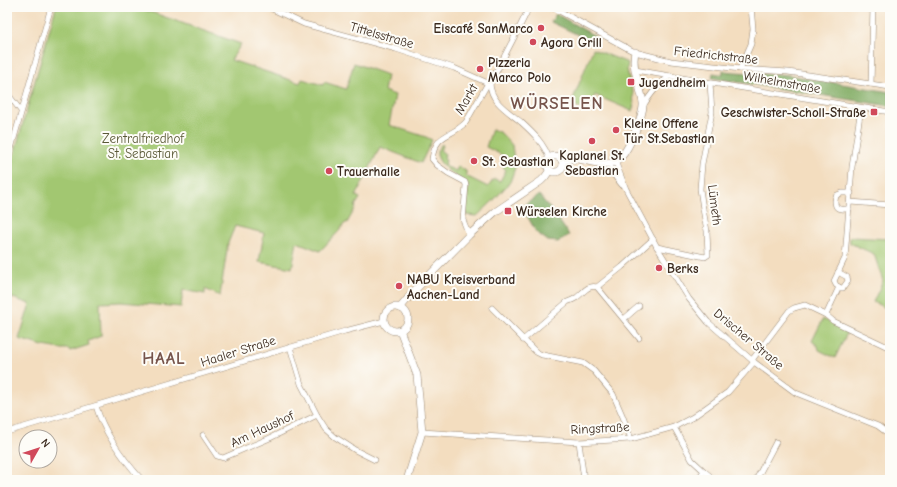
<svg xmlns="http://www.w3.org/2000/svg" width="897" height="487" font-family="'Comic Neue',sans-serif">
<rect width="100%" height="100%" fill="#fdfcf7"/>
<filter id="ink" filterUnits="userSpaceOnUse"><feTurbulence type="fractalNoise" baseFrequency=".025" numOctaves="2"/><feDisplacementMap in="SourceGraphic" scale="8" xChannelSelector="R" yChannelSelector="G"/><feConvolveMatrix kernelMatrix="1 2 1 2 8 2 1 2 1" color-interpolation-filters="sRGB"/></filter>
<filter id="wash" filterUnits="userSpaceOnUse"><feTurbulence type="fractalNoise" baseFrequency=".012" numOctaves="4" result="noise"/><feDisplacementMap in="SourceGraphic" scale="16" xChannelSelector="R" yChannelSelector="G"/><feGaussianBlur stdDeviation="0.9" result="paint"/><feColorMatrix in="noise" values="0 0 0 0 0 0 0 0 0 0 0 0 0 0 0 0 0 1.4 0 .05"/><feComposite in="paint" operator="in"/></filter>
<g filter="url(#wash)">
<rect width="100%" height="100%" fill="#f3ddbf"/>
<g fill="#a2c771" stroke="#6e7848">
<path d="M56 7H137L241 44 231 60 300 83 302 79 323 85 324 82 346 89 354 63 387 75 384 91 395 95 389 125 426 137 432 140 421 163 380 147 356 196 360 198 355 206 356 207 347 223H345L339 231 320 251 297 242 292 268 259 262 264 233 235 226 228 243 220 296 205 289V294L183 290 181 307 121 302 100 303 101 336 88 341 89 345 70 351 69 349H61L43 346 19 339 30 304 7 296V179Z"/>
<path d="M593 49 628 63 627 69 628 74 633 93 634 105 632 111 595 95 587 111 571 104Z"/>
<path d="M492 129 501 133 512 145 515 168 510 182 493 201 477 216 466 215 468 185C459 178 436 165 437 152 437 149 440 147 442 144L443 146 440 150 445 154 444 158 446 161 445 163 447 167 456 171 458 166 466 171V176L488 187 494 179 500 181 506 170 502 166 504 156 486 147Z"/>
<path d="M850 237 890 239V310L873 302 883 281 874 254 850 243Z"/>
<path d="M823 319 848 331 835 358 819 350 818 346 812 341Z"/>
</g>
<g fill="#81ac63" stroke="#5e6b40">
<path d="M556 14 595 36 591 41 551 22Z"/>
<path d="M723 71 774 75 775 74 788 75 890 92V106L712 78 713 73 723 75Z"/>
<path d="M539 195 556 216 569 235 558 242 548 241 536 232 529 219 520 208Z"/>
</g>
</g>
<g filter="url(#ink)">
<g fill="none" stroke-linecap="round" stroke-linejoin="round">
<defs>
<g id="street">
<path d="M268 7 304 24 396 49 454 68 490 84"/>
<path d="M528 7 526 14 520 26 490 84C491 102 508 111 521 122 532 132 545 144 549 159"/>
<path d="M552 7 629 49 635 52 671 61 740 69 788 72 864 83 890 87"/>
<path d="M740 69 751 44 753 29 751 7"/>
<path d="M635 70 700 81 890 112"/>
<path d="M871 84 873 7"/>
<path d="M7 93 21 111"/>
<path d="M643 106C651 94 658 84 670 76"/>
<path d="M615 161 626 189 657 247 689 299 708 322 754 362 796 393 878 426 890 435"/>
<path d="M7 163 51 7"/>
<path d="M610 163 613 174 622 185"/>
<path d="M850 202 890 205"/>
<path d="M849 209C841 209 835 211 835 201 836 196 835 198 837 195L842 193H851"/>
<path d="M469 235 463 220 466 185 465 182 448 173 437 165 432 159C436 132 451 138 466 122L488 83"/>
<path d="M657 247 705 257 708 255 707 231 703 209 700 189 702 164 712 112 710 83"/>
<path d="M838 272 847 277 848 281 843 288H841L839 287"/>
<path d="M597 287 622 267 653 239"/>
<path d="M492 308 536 352 542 355 548 356 583 363 594 371 613 394 623 417 631 439"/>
<path d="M826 315 839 287 836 285 834 281 845 258 852 167 861 108"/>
<path d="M624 319 639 306"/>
<path d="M523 340 567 302C570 301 573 300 576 298 583 293 588 284 597 287L639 338"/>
<path d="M290 347 301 384 317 415 326 429 335 437 355 450 375 460"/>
<path d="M752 360 789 311 794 308 805 305 826 315 833 321 890 348"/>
<path d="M96 406C104 433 123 459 142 480"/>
<path d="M674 427 692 460 704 471 715 480"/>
<path d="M7 432 345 331 384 321"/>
<path d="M422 432 579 442 631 439 674 427 693 417 728 392 754 362"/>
<path d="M203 435 217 456 223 458 270 438 317 415"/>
<path d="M579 442 584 480"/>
<path d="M697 480 704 471"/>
<path d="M756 480 776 442"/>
</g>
<g id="secondary">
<circle cx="555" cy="164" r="8"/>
<path d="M562 161C567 160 572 158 577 159 588 160 600 166 611 163 614 162 618 159 621 157 629 149 644 114 643 103 641 86 631 69 635 52"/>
<circle cx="396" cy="319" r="12"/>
<path d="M400 308 414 291 469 235 495 212 541 181 545 177 550 170"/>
<path d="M400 330 417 375 422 432 407 480"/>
</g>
</defs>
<use href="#street" stroke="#97846e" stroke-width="6"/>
<use href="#secondary" stroke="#97846e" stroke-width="8"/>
<use href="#street" stroke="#fff" stroke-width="5"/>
<use href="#secondary" stroke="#fff" stroke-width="7"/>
</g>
</g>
<g fill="#d1495b" stroke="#fdfcf7" stroke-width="1.5">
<circle cx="541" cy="28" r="4"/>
<circle cx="533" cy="42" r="4"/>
<circle cx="480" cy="69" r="4"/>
<rect x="627" y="78" width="8" height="8" rx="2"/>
<rect x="870" y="108" width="8" height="8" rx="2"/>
<circle cx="616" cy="130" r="4"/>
<circle cx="592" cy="141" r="4"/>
<circle cx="474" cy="161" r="4"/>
<circle cx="329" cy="171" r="4"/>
<rect x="504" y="207" width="8" height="8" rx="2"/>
<circle cx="659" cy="268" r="4"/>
<circle cx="399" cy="286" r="4"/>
</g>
<g text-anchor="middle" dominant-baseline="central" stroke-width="4" stroke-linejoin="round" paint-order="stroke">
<g font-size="13" font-weight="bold" fill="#3b2a1e" stroke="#fdfcf7" text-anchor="start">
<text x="533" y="28" text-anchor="end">Eiscafé SanMarco</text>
<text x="541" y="42">Agora Grill</text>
<text x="488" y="62">Pizzeria<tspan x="488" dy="15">Marco Polo</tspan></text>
<text x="639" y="82">Jugendheim</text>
<text x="866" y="112" text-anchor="end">Geschwister-Scholl-Straße</text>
<text x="624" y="123">Kleine Offene<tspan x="624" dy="15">Tür St.Sebastian</tspan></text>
<text x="592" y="155" text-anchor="middle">Kaplanei St.<tspan x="592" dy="15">Sebastian</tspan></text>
<text x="482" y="161">St. Sebastian</text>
<text x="337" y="171">Trauerhalle</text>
<text x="516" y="211">Würselen Kirche</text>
<text x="667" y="268">Berks</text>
<text x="407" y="279">NABU Kreisverband<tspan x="407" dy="15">Aachen-Land</tspan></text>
</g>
<g font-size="13" fill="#3b2a1e" stroke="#fdfcf7">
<text transform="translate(382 35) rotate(16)">Tittelsstraße</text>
<text transform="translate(716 55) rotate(6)">Friedrichstraße</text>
<text transform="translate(782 82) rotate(10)">Wilhelmstraße</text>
<text transform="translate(466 99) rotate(-60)">Markt</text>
<text transform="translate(715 205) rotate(83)">Lümeth</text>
<text transform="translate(749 339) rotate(40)">Drischer Straße</text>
<text transform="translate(238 351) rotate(-17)">Haaler Straße</text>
<text transform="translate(600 428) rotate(-3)">Ringstraße</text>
<text transform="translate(262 429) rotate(-25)">Am Haushof</text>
</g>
<g font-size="13" fill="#5a5937" stroke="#fdfcf7">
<text x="143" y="138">Zentralfriedhof<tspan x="143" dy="15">St. Sebastian</tspan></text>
</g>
<g font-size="17" font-weight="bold" letter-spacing="1" fill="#76544b" stroke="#fdfcf7">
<text x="557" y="103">WÜRSELEN</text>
<text x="164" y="358">HAAL</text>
</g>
</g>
<rect width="897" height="487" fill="none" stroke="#fdfcf7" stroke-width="24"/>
<g transform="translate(38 449) rotate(51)"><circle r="19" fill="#fdfcf7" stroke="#afa8a0"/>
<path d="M0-3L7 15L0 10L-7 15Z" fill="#d1495b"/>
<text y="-6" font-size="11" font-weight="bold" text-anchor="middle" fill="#3b2a1e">N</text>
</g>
</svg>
